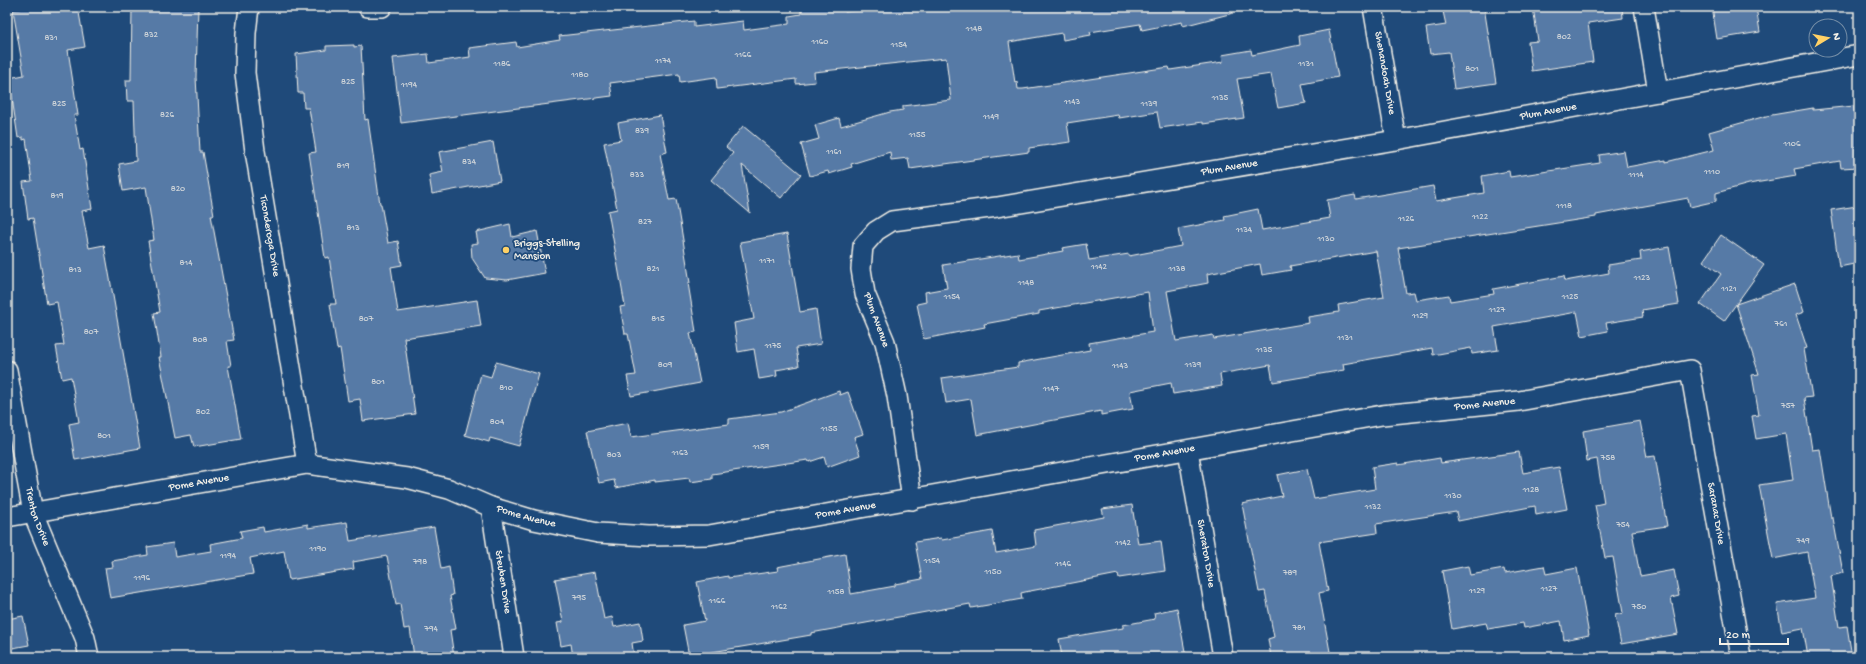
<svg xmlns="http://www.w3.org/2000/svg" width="1866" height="664" font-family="'Gochi Hand',sans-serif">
<rect width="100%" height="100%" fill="#1f4a7a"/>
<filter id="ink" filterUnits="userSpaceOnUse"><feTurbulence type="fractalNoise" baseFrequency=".025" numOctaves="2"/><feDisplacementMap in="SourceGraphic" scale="8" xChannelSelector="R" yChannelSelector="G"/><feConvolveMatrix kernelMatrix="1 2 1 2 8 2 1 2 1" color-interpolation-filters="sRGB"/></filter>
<g filter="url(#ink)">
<g fill="#577aa6" stroke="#f4f1e8" fill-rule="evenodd">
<path d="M21 7H78L85 47 68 50 78 115H74L80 150 83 149 92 209 82 211 89 248 104 245 140 448 75 460 69 424 79 422 71 377 62 379 56 346 64 345 57 302 47 304 33 218 28 219 23 182 32 181 26 139 23 140V137L18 138 9 78 24 75 13 10 21 9Z"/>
<path d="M132 7H198L196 77 200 152H203L214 215H211L234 340 227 341 231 366H228L241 439 194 447 191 435 175 438 159 357H161L154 313 160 312 148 241 154 240 146 187 123 191 119 164 136 161 134 101H127L126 80H131Z"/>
<path d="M816 7H845V12L891 7H1232L1233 13 1183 26 1182 22 1142 30 1140 24 1090 32 1091 35 1063 40 1062 33 1009 42 1015 83 1017 82 1018 89H1023L1169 67 1170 70 1223 62 1222 55 1251 50 1252 55 1300 45 1299 36 1329 30 1338 77 1302 84 1306 103 1278 108 1271 74 1237 79 1244 118 1203 124V122L1160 128 1157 112 1119 118 1118 115 1067 123 1070 142 1029 148V152L910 169 908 158 891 160 890 152 851 164 852 167 829 174 828 171 810 176 801 144 819 139 815 125 839 118 841 126 890 112 903 110V106L951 100 946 58 814 72 815 82 796 84V79L717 89 716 77 680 82 679 74 610 83 612 96 401 123 393 58 428 54 429 63 470 57 469 48 516 42 517 47 560 40 559 36 694 21V27L743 21 744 30 789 24V16L801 14V9Z"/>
<path d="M1442 7H1484L1496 83 1454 89 1449 52 1430 54 1426 28 1446 25Z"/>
<path d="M1533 7H1622L1623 18 1588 23 1593 62 1532 71 1528 42 1538 41Z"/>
<path d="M1712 7H1756L1760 32 1717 39Z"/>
<path d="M354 45V47L361 46 365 120 368 119 380 204H381L388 243 398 241 402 265 391 267 398 312 477 300 481 326 404 338 415 414 363 421 360 399 348 401 340 348 337 349 330 304H336L329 257 325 258 309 153 316 152 309 108H304L303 93H298L296 54 326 50V46Z"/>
<path d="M1854 106 1856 125H1859V167L1841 168 1840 161 1794 169 1796 176 1749 184 1716 193V201L1690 207 1688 198 1596 215V217L1398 248 1406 293 1414 292 1416 300 1449 295 1450 301 1494 294 1493 289 1564 276 1565 281 1609 273 1608 265 1641 260 1640 252 1669 247 1679 304 1642 310 1643 317 1606 323 1608 331 1582 336 1577 312 1494 327 1498 350 1472 354 1471 348 1433 355 1432 348 1343 364 1344 370 1273 382 1270 365 1220 374 1222 386 1173 394 1171 383 1130 391 1133 409 1101 415V411L977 435 971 399 946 403 942 378 1018 367V363L1090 350 1089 343 1153 332 1148 292 1039 311V314L984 324 985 327 924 339 917 304 926 302 925 292 947 288 943 265 1018 253 1019 259 1063 251 1062 248 1086 244 1089 260 1129 254V256L1181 246 1178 229 1225 220 1224 216 1258 209 1262 230 1330 218 1327 200 1355 195 1356 199 1433 186 1436 201 1484 193 1482 176 1509 171 1510 177 1600 163 1599 155 1624 151 1627 167 1666 160V162L1714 150 1709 132 1766 116 1813 108V110ZM1376 251 1384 297 1338 305 1339 312 1308 317 1309 323 1214 339 1213 335 1176 341 1167 291 1208 283 1207 274 1260 264 1262 275 1291 270 1290 266Z"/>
<path d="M660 115 667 152 660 154 669 200 676 199 682 234 690 283H688L696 332 690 333 700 383 631 396 627 376 636 375 628 334H625L620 307 625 306 608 211 617 209 604 143 621 140 618 123Z"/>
<path d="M743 126 801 174 781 198 742 165 750 213 711 180 733 153 726 147Z"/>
<path d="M493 142 500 181 432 194 429 175 443 172 439 152Z"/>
<path d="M1857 206 1859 217V263L1839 267 1831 210Z"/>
<path d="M510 224 512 237 537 231 545 273 507 280 485 278 472 258 471 244 478 243 476 232Z"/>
<path d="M787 234 800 312 816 309 821 344 796 348 799 366 776 370 777 376 759 379 754 349 738 352 734 323 754 319 740 242Z"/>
<path d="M1721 235 1764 265 1724 321 1700 304 1721 274 1703 261Z"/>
<path d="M1795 284 1804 312 1796 315 1807 348 1804 349 1812 397 1804 398 1812 450 1820 449 1831 518H1833L1843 573 1831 576 1839 627 1847 626 1852 657H1808L1803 628 1782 632 1777 604 1815 598 1807 552 1773 559 1759 485 1793 480 1786 434 1756 439 1752 416 1759 415 1752 375 1759 374 1736 304Z"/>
<path d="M496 362 539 374 519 446 490 438 489 442 465 435 481 374 491 377Z"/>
<path d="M839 391 840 395 848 392 863 434 854 437 860 455 827 467 824 457 809 462 808 460 712 474V479L690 482 689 478 655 482V480L616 488 614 480 599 483 587 431 628 423 631 437 729 424V419L781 412Z"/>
<path d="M1640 421 1647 457 1655 456 1667 526 1632 531 1640 576 1674 570 1679 596 1671 598 1678 634 1621 644 1615 615 1623 613 1613 557 1605 558 1595 505 1604 503 1597 459 1587 461 1583 431Z"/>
<path d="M1519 452 1523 473 1559 467 1567 509 1536 515 1535 506 1458 521 1456 512 1376 524 1377 533 1319 542 1328 591 1319 593 1331 657H1271L1268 639 1274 637 1265 591 1259 592 1242 504 1282 496 1277 475 1307 469 1314 499 1375 489 1372 467 1398 463V465L1440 458 1441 463Z"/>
<path d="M1132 505 1138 544 1161 541 1165 571 1119 578 1118 574 1025 592 1021 593 1022 599 971 608 970 604 811 633V635L689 656 683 625 705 621 697 582 728 576V578L778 571 777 567 845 554 851 594 895 586V584L922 579 915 542 941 538 942 540 992 531 996 553 1036 546 1034 530 1104 517 1102 509Z"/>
<path d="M347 522 350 541 434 527 441 569 449 567 453 595 450 596 456 629 450 630 454 657H414L410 628 404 629 400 604 396 605 387 556 353 562 354 569 289 580 284 551 250 558 253 574 110 598 105 568 113 567 112 561 148 555 147 547 173 543 175 557 211 551 210 544 242 538 240 531 263 527 264 532 308 524V528Z"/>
<path d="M1468 566 1470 575 1504 569 1505 573 1544 566 1546 574 1577 568 1589 635 1564 640 1561 621 1524 628 1523 623 1488 629 1486 623 1452 629 1442 571Z"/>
<path d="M595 572 604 619 612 617 614 627 640 622 643 641 632 643 634 657H573L571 644 561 646 557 623 563 622 555 579Z"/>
<path d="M1177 608 1186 657H1062L1059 639 1123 628V625L1155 619 1154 613Z"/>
<path d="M23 616 29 645 7 649V619Z"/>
</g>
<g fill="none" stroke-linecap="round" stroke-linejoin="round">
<defs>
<g id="minor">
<path id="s1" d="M249 7 246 33 245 73 255 151 307 464"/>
<path d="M368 7H382"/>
<path id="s2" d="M1373 7 1396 140"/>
<path d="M1644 7 1658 92"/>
<path id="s3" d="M7 370 33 513 85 638 89 657"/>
<path id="s4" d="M1188 450 1223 657"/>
<path id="s5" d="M912 500 897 396 885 342 865 294 861 269 863 246 876 231 892 221 997 207 1396 140 1859 55"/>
<path id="s6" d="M491 507 514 657"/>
<path id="s7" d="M7 517 307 464 407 478 449 489 491 507 534 520 598 533 649 536 709 535 1382 415 1519 401 1690 370 1741 657"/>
</g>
</defs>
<use href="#minor" stroke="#f4f1e8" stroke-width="22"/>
<use href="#minor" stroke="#1f4a7a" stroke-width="19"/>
</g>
</g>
<circle fill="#ffd166" stroke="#1f4a7a" stroke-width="1.5" cx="506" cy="250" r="4"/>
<g text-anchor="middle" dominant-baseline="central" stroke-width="3.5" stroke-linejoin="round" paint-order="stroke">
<g font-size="9" fill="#cdd3d8">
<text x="974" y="29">1148</text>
<text x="151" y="35">832</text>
<text x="1564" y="37">802</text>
<text x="51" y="38">831</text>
<text x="820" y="42">1160</text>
<text x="899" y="45">1154</text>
<text x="743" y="55">1166</text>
<text x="663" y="61">1174</text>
<text x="502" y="64">1186</text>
<text x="1306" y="64">1131</text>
<text x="1472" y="69">801</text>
<text x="580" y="75">1180</text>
<text x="348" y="82">825</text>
<text x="409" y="85">1194</text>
<text x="1220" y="98">1135</text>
<text x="1072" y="102">1143</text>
<text x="59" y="104">825</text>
<text x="1149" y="104">1139</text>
<text x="167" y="115">826</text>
<text x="991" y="117">1149</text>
<text x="642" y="131">839</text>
<text x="917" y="135">1155</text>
<text x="1792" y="144">1106</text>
<text x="834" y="152">1161</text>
<text x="469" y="162">834</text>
<text x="343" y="166">819</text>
<text x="1712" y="172">1110</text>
<text x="637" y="175">833</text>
<text x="1636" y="175">1114</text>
<text x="178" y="189">820</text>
<text x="57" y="196">819</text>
<text x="1564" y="206">1118</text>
<text x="1480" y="217">1122</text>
<text x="1406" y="219">1126</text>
<text x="645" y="222">827</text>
<text x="353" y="228">813</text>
<text x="1244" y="230">1134</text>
<text x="1326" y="239">1130</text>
<text x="767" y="261">1171</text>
<text x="186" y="263">814</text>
<text x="1099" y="267">1142</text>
<text x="653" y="269">821</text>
<text x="1177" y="269">1138</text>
<text x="75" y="270">813</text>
<text x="1642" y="278">1123</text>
<text x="1026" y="283">1148</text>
<text x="1729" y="289">1121</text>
<text x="952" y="297">1154</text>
<text x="1570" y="297">1125</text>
<text x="1497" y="310">1127</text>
<text x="1420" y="316">1129</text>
<text x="366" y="319">807</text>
<text x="658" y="319">815</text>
<text x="1781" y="324">761</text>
<text x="91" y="332">807</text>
<text x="1345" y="338">1131</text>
<text x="200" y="340">808</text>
<text x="773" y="346">1175</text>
<text x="1264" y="350">1135</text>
<text x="665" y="365">809</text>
<text x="1193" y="365">1139</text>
<text x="1120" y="366">1143</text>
<text x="378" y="382">801</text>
<text x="506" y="388">810</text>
<text x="1051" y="389">1147</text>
<text x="1788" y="406">757</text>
<text x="203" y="412">802</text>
<text x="497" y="422">804</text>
<text x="829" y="429">1155</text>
<text x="104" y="436">801</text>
<text x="761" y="447">1159</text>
<text x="680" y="453">1163</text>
<text x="614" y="455">803</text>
<text x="1608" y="458">758</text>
<text x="1531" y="490">1128</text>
<text x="1453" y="496">1130</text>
<text x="1373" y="507">1132</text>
<text x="1623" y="525">754</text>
<text x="1803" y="541">749</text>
<text x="1123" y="543">1142</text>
<text x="318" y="549">1190</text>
<text x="228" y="556">1194</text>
<text x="932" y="561">1154</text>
<text x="420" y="562">798</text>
<text x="1063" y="564">1146</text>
<text x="993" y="572">1150</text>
<text x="1290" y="573">789</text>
<text x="142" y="578">1196</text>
<text x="1549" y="589">1127</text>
<text x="1477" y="591">1129</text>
<text x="836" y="592">1158</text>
<text x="579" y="598">795</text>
<text x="717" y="601">1166</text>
<text x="779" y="607">1162</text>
<text x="1639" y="607">750</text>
<text x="1299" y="628">781</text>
<text x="431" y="629">794</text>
</g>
<g font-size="11" fill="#f4f1e8" stroke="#1f4a7a">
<text stroke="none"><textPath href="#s2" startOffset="67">Shenandoah Drive</textPath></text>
<text stroke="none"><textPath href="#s5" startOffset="965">Plum Avenue</textPath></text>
<text stroke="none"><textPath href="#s5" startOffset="641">Plum Avenue</textPath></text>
<text stroke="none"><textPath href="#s1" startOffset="231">Ticonderoga Drive</textPath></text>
<text transform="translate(876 320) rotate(70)">Plum Avenue</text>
<text stroke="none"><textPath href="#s7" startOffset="1503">Pome Avenue</textPath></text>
<text stroke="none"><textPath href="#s7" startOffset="1179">Pome Avenue</textPath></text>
<text stroke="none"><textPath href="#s7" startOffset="195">Pome Avenue</textPath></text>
<text stroke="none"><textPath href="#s7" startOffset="855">Pome Avenue</textPath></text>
<text stroke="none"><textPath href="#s7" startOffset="1857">Saranac Drive</textPath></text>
<text stroke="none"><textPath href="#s3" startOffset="150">Trenton Drive</textPath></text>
<text stroke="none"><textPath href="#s7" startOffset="531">Pome Avenue</textPath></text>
<text stroke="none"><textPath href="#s4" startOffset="105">Sheraton Drive</textPath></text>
<text stroke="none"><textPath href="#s6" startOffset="76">Steuben Drive</textPath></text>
</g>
<g font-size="11" fill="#f4f1e8" stroke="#1f4a7a" text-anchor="start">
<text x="514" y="244">Briggs-Stelling<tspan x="514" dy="13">Mansion</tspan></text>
</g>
</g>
<rect width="1866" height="664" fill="none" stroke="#1f4a7a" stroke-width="24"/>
<rect x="12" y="12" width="1842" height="640" fill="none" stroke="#f4f1e8" stroke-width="1.5" filter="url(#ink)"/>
<g transform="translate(1828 38) rotate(80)"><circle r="19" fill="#1f4a7a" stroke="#748da6"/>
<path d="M0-3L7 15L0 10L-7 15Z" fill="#ffd166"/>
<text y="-6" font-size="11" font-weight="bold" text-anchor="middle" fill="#f4f1e8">N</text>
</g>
<path d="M1720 638v6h68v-6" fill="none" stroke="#f4f1e8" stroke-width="2"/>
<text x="1726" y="638" font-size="12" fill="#f4f1e8" stroke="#1f4a7a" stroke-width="3" paint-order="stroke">20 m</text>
</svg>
